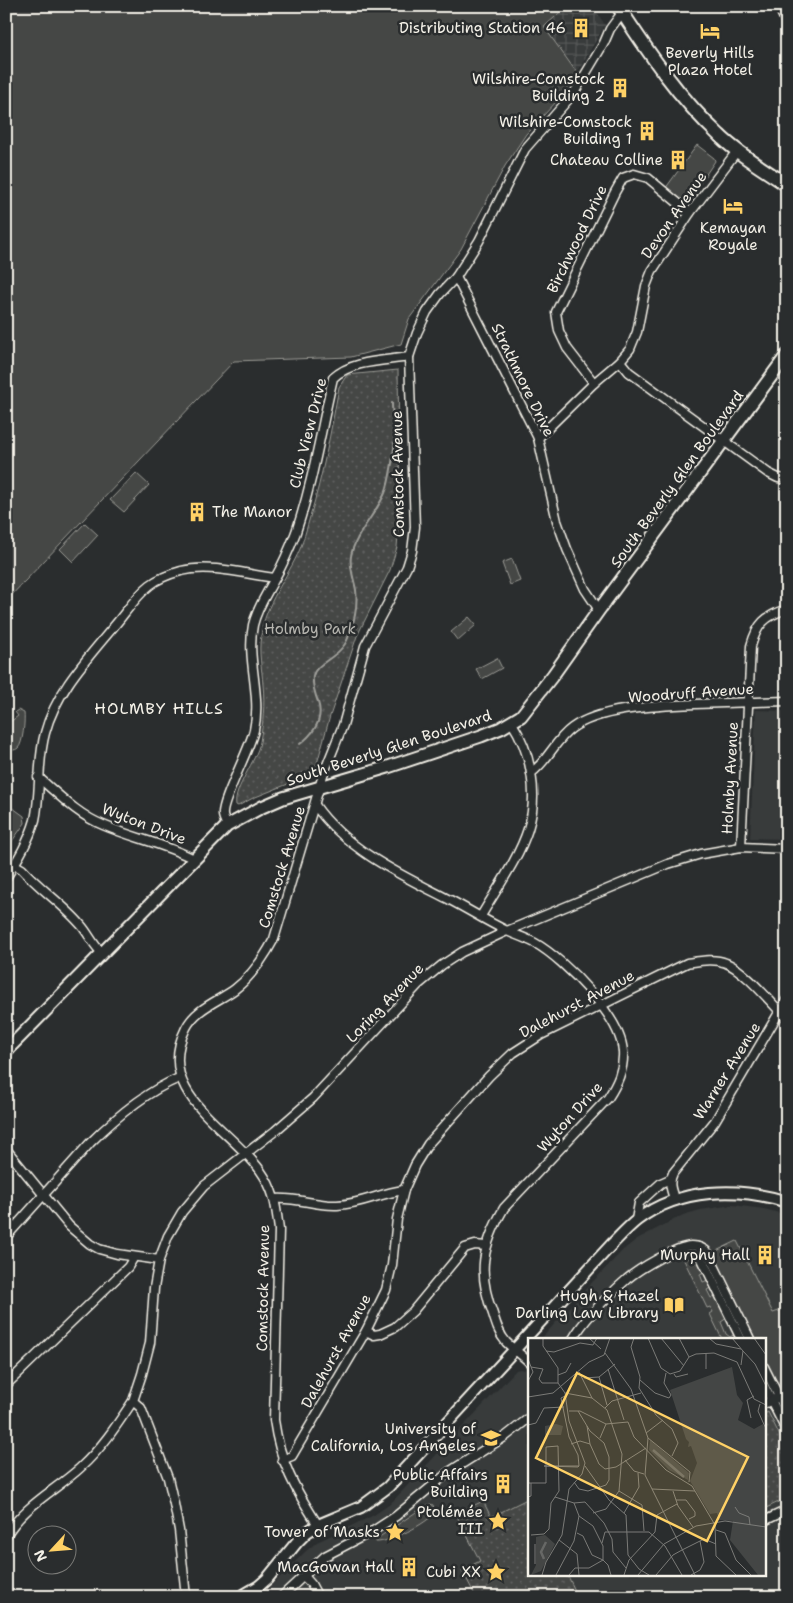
<svg xmlns="http://www.w3.org/2000/svg" width="793" height="1603" font-family="'Shantell Sans',sans-serif">
<defs>
<pattern id="industrial-grid" width="8" height="8" patternUnits="userSpaceOnUse" patternTransform="scale(1.25)"><rect width="8" height="8" fill="#373a3a"/><path d="M0 4h8M4 0v8" fill="none" stroke="#555756"/></pattern>
<pattern id="park-dots" width="8" height="8" patternUnits="userSpaceOnUse" patternTransform="scale(1.25)"><rect width="8" height="8" fill="#444645"/><path d="M2 2h.1M6 6h.1" fill="none" stroke="#606160" stroke-width="1.8" stroke-linecap="round"/></pattern>
</defs>
<rect width="100%" height="100%" fill="#2a2d2e"/>
<filter id="ink" filterUnits="userSpaceOnUse"><feTurbulence type="fractalNoise" baseFrequency=".02" numOctaves="2"/><feDisplacementMap in="SourceGraphic" scale="10" xChannelSelector="R" yChannelSelector="G"/><feConvolveMatrix kernelMatrix="1 2 1 2 8 2 1 2 1" color-interpolation-filters="sRGB"/></filter>
<g filter="url(#ink)">
<g fill="#373a3a">
<path d="M756 710 787 711V839L750 838Z"/>
<path d="M733 1205 764 1209 787 1215V1597H260L306 1551 317 1542 374 1515 390 1504 516 1370 520 1369 524 1370 529 1363V1574H764V1339H541L580 1295 623 1250 637 1239 683 1215 700 1210Z"/>
</g>
<path fill="url(#industrial-grid)" d="M567 6H593L605 25 577 73 544 27Z"/>
<g fill="#444645" stroke="#9c9c96">
<path d="M6 6H567L544 27 577 73 558 100 526 134 505 166 461 249 409 319 401 344 351 357 234 361 6 601Z"/>
<path d="M697 145 714 158 715 161 686 204 665 189Z"/>
<path d="M136 473 149 485 124 512 110 500Z"/>
<path d="M85 523 98 535 73 562 60 549Z"/>
<path d="M512 559 520 581 510 585 502 563Z"/>
<path d="M469 617 476 625 458 641 451 632Z"/>
<path d="M497 658 502 668 482 679 476 669Z"/>
<path d="M18 710 24 713C25 720 23 744 18 748 15 751 10 750 6 749V725L18 716 15 712Z"/>
<path d="M13 808 24 816 25 823 10 844 6 845V809Z"/>
<path d="M737 1241 773 1313 787 1308V1383L781 1384C766 1374 764 1355 764 1339H755L712 1253Z"/>
<path d="M692 1256 697 1261 699 1260 704 1272 700 1274 703 1282 708 1280 712 1287 707 1290 711 1298 716 1296 727 1318 721 1322 726 1334 730 1337 735 1334 737 1339H722L710 1314 713 1312 710 1307 707 1308 684 1260Z"/>
<path d="M430 1504 433 1505 435 1512C429 1523 388 1543 376 1542L375 1540 422 1508Z"/>
</g>
<g fill="url(#park-dots)" stroke="#9c9c96">
<path d="M398 370 400 512 397 547 390 570 357 636 330 716 315 771 307 779 288 784 253 798 238 806 236 805C233 789 257 760 260 742 263 723 265 704 263 685 262 668 258 652 261 636 265 603 287 579 300 549 304 539 307 527 310 517 323 474 331 431 339 387L347 375Z"/>
<path d="M768 1412 787 1450V1498L764 1509V1414Z"/>
<path d="M529 1498V1574H567L578 1597H476L462 1570 480 1561 456 1514 483 1501 491 1517Z"/>
</g>
<g fill="none" stroke-linecap="round" stroke-linejoin="round">
<path stroke="#9f9f9a" stroke-width="2" d="M300 744C313 734 324 720 318 702 315 694 312 685 313 676 315 663 341 657 348 638 354 622 358 608 356 590 354 579 349 567 351 556 354 536 377 512 385 493 390 483 395 445 395 434 394 423 392 414 392 403"/>
<defs>
<g id="minor">
<path d="M780 6 781 12 787 25"/>
<path d="M456 277 538 438 557 521 567 549 585 589 599 610"/>
<path d="M620 361 629 372 768 473 778 478 787 479"/>
<path d="M594 383 567 348 559 331 556 312 615 192 623 178 634 174 648 178 690 213"/>
<path d="M538 438 594 383 620 361 630 349 637 332 646 286 652 271 690 213 737 151"/>
<path d="M531 773C548 761 555 740 572 728 601 707 659 706 695 704 725 703 756 702 787 701"/>
<path d="M38 777C58 794 78 815 103 825 133 838 165 844 194 859"/>
<path d="M315 805C346 850 403 876 450 900 469 910 488 922 507 931 516 935 526 938 535 943 565 960 621 1017 623 1052 624 1070 617 1084 608 1098L504 1208C482 1246 477 1273 493 1314 496 1324 499 1334 506 1342 513 1349 522 1355 529 1362"/>
<path d="M227 826C226 823 223 818 223 815 221 802 250 749 254 730 262 695 246 660 253 625 257 608 266 595 274 580 282 566 290 548 296 532 313 482 321 429 333 378 352 360 385 361 409 357"/>
<path d="M741 847 751 646C757 624 765 616 787 609"/>
<path d="M15 865 22 869C40 889 63 904 81 925 89 934 93 945 102 953"/>
<path d="M6 878C18 859 29 841 35 820 41 792 37 762 45 733 56 691 88 658 115 625 126 612 136 596 150 585 159 578 170 574 181 571 211 564 245 574 275 578"/>
<path d="M481 916C496 890 519 858 528 829 539 795 531 752 512 723"/>
<path d="M6 1149 69 1226 90 1244 99 1249 117 1254 159 1260"/>
<path d="M275 1199C296 1197 316 1206 337 1205 362 1204 380 1193 404 1190"/>
<path d="M675 1201C671 1190 668 1183 673 1173L715 1121 787 999"/>
<path d="M636 1220 639 1203 661 1183 670 1179"/>
<path d="M6 1237 90 1143C116 1117 145 1092 179 1078"/>
<path d="M698 1247 701 1257 741 1339"/>
<path d="M366 1331 374 1335 380 1334 395 1327 413 1311 465 1248 475 1245 486 1246"/>
<path d="M573 1339C584 1319 609 1295 627 1279 639 1269 675 1247 691 1246 698 1246 704 1248 708 1253L750 1339"/>
<path d="M764 1367 787 1413"/>
<path d="M6 1385 128 1267 134 1257"/>
<path d="M764 1386 787 1432"/>
<path d="M764 1404 787 1393"/>
<path d="M282 1460 292 1456 366 1331 386 1290 392 1265 397 1219 404 1190 415 1165 428 1144 489 1076 513 1053 541 1035 687 963C700 961 714 958 726 963 745 970 772 1004 787 1019"/>
<path d="M764 1521 787 1510"/>
<path d="M318 1525C295 1489 280 1463 274 1420L279 1230C276 1206 275 1191 260 1170 228 1126 153 1093 186 1028 196 1008 219 1001 235 989 253 975 264 958 274 939L323 775 343 725 365 646 407 567 412 551 415 527 409 357 417 333 427 312 440 294 456 277 479 241 525 149 574 93 604 43 610 29 627 6"/>
<path d="M6 1536C23 1506 56 1490 80 1468 102 1448 117 1425 133 1401"/>
<path d="M304 1576 311 1584 318 1597"/>
<path d="M186 1597 179 1530 174 1504 168 1478 141 1408 133 1401 142 1374 150 1343 154 1288 159 1260 168 1236 182 1212 204 1186 275 1131 313 1098 418 985 442 965 462 952 507 931 668 864 701 854 741 847 787 849"/>
<path d="M281 1597 325 1556 373 1531 396 1516 449 1472 506 1436 529 1418"/>
</g>
<path id="tertiary" d="M240 1597 259 1586 267 1579 297 1542 307 1532 318 1525 361 1507 388 1487 612 1244C620 1236 628 1227 637 1220 679 1188 738 1186 787 1202"/>
<path id="secondary" d="M6 1051 227 826 262 807 283 798 388 767 481 736 501 728 521 716 553 675 599 610 787 355"/>
<path id="primary" d="M618 6C648 52 679 98 719 135 739 155 764 169 787 185"/>
</defs>
<use href="#minor" stroke="#f4f1e8" stroke-width="11"/>
<use href="#tertiary" stroke="#f4f1e8" stroke-width="14"/>
<use href="#secondary" stroke="#f4f1e8" stroke-width="15"/>
<use href="#primary" stroke="#f4f1e8" stroke-width="16"/>
<use href="#minor" stroke="#2a2d2e" stroke-width="8"/>
<use href="#tertiary" stroke="#2a2d2e" stroke-width="10"/>
<use href="#secondary" stroke="#2a2d2e" stroke-width="11"/>
<use href="#primary" stroke="#2a2d2e" stroke-width="12"/>
</g>
</g>
<defs>
<symbol id="building-bare" viewBox="-9 -9 18 18"><path d="M-4-6H4V6H1V3H-1V6H-4ZM-2.5-4.3h1.7v1.8h-1.7ZM.8-4.3h1.7v1.8H.8ZM-2.5-1h1.7V.8h-1.7ZM.8-1h1.7V.8H.8Z" fill="#ffd166" stroke="#2a2d2e" stroke-width="2.5" paint-order="stroke"/></symbol>
<symbol id="hotel-bare" viewBox="-9 -9 18 18"><path d="M-6-4.5h1.5V1H6V5H4.5V3h-9V5H-6ZM-4 0a1.8 1.8 0 1 1 3.6 0ZM.5 0V-2.5h3Q6-2.5 6 0Z" fill="#ffd166" stroke="#2a2d2e" stroke-width="2.5" paint-order="stroke"/></symbol>
<symbol id="library-bare" viewBox="-9 -9 18 18"><path d="M-6-4Q-3-5.5-.7-3.5V5Q-3 3-6 4ZM6-4Q3-5.5 .7-3.5V5Q3 3 6 4Z" fill="#ffd166" stroke="#2a2d2e" stroke-width="2.5" paint-order="stroke"/></symbol>
<symbol id="university-bare" viewBox="-9 -9 18 18"><path d="M0-5L7-2L0 1L-7-2ZM-4 1L0 2.5L4 1V4Q0 6-4 4Z" fill="#ffd166" stroke="#2a2d2e" stroke-width="2.5" paint-order="stroke"/></symbol>
<symbol id="sight-bare" viewBox="-9 -9 18 18"><path d="M0-6L1.8-2.2L6-1.7L2.9 1.2L3.7 5.4L0 3.3L-3.7 5.4L-2.9 1.2L-6-1.7L-1.8-2.2Z" fill="#ffd166" stroke="#2a2d2e" stroke-width="2.5" paint-order="stroke"/></symbol>
</defs>
<g fill-rule="evenodd">
<use href="#building-bare" x="567" y="14" width="28" height="28"/>
<use href="#hotel-bare" x="696" y="17" width="28" height="28"/>
<use href="#building-bare" x="606" y="74" width="28" height="28"/>
<use href="#building-bare" x="633" y="117" width="28" height="28"/>
<use href="#building-bare" x="664" y="146" width="28" height="28"/>
<use href="#hotel-bare" x="719" y="192" width="28" height="28"/>
<use href="#building-bare" x="183" y="498" width="28" height="28"/>
<use href="#building-bare" x="751" y="1241" width="28" height="28"/>
<use href="#library-bare" x="660" y="1291" width="28" height="28"/>
<use href="#university-bare" x="477" y="1424" width="28" height="28"/>
<use href="#building-bare" x="489" y="1470" width="28" height="28"/>
<use href="#sight-bare" x="484" y="1507" width="28" height="28"/>
<use href="#sight-bare" x="381" y="1518" width="28" height="28"/>
<use href="#building-bare" x="395" y="1553" width="28" height="28"/>
<use href="#sight-bare" x="482" y="1558" width="28" height="28"/>
</g>
<g text-anchor="middle" dominant-baseline="central" stroke-width="5" stroke-linejoin="round" paint-order="stroke">
<g font-size="15" fill="#f4f1e8" stroke="#2a2d2e" text-anchor="end">
<text x="566" y="28">Distributing Station 46</text>
<text x="710" y="53" text-anchor="middle">Beverly Hills<tspan x="710" dy="17">Plaza Hotel</tspan></text>
<text x="605" y="79">Wilshire-Comstock<tspan x="605" dy="17">Building 2</tspan></text>
<text x="632" y="122">Wilshire-Comstock<tspan x="632" dy="17">Building 1</tspan></text>
<text x="663" y="160">Chateau Colline</text>
<text x="733" y="228" text-anchor="middle">Kemayan<tspan x="733" dy="17">Royale</tspan></text>
<text x="212" y="512" text-anchor="start">The Manor</text>
<text x="750" y="1255">Murphy Hall</text>
<text x="659" y="1296">Hugh &amp; Hazel<tspan x="659" dy="17">Darling Law Library</tspan></text>
<text x="476" y="1429">University of<tspan x="476" dy="17">California, Los Angeles</tspan></text>
<text x="488" y="1475">Public Affairs<tspan x="488" dy="17">Building</tspan></text>
<text x="483" y="1512">Ptolémée<tspan x="483" dy="17">III</tspan></text>
<text x="380" y="1532">Tower of Masks</text>
<text x="394" y="1567">MacGowan Hall</text>
<text x="481" y="1572">Cubi XX</text>
</g>
<g font-size="15" fill="#f4f1e8" stroke="#2a2d2e">
<text transform="translate(674 215) rotate(-55)">Devon Avenue</text>
<text transform="translate(577 239) rotate(-64)">Birchwood Drive</text>
<text transform="translate(523 380) rotate(64)">Strathmore Drive</text>
<text transform="translate(308 433) rotate(-76)">Club View Drive</text>
<text transform="translate(398 474) rotate(-91)">Comstock Avenue</text>
<text transform="translate(677 479) rotate(-54)">South Beverly Glen Boulevard</text>
<text transform="translate(691 693) rotate(-4)">Woodruff Avenue</text>
<text transform="translate(389 748) rotate(-18)">South Beverly Glen Boulevard</text>
<text transform="translate(730 778) rotate(-87)">Holmby Avenue</text>
<text transform="translate(144 824) rotate(21)">Wyton Drive</text>
<text transform="translate(282 867) rotate(-73)">Comstock Avenue</text>
<text transform="translate(385 1003) rotate(-46)">Loring Avenue</text>
<text transform="translate(577 1004) rotate(-28)">Dalehurst Avenue</text>
<text transform="translate(727 1071) rotate(-58)">Warner Avenue</text>
<text transform="translate(570 1117) rotate(-48)">Wyton Drive</text>
<text transform="translate(263 1288) rotate(-89)">Comstock Avenue</text>
<text transform="translate(336 1351) rotate(-61)">Dalehurst Avenue</text>
</g>
<g font-size="15" fill="#b6b5af" stroke="#2a2d2e">
<text x="310" y="629">Holmby Park</text>
</g>
<g font-size="16" letter-spacing="1" fill="#f4f1e8" stroke="#2a2d2e">
<text x="159" y="708">HOLMBY HILLS</text>
</g>
</g>
<g transform="translate(528 1338)">
<rect width="238" height="238" fill="#2a2d2e"/>
<path d="M204 29 209 57 215 65 210 82 226 91 235 86 238 92 237 237H230L202 202 205 183 191 182 189 175 182 176 162 143 169 125 163 108 160 109 161 104 158 101 142 52Z" fill="#444645"/>
<path d="M28 86 35 88 33 97H17V88ZM122 102 161 135 160 142 141 132 121 112ZM17 197 27 206 13 233 3 237 8 227V199Z" fill="#444645"/>
<path fill="none" stroke="#676866" stroke-width="2.5" d="M125 112 156 139M16 221 13 214 18 204"/>
<path fill="none" stroke="#7b7b78" stroke-width="1" d="M61 0 73 11M106 0 103 9 112 39 111 50 128 77 144 91 150 105 144 118M120 0 133 30 142 36 152 33 161 19 168 16 186 15 209 24 226 61 238 67M133 0 156 28M151 0 161 19M181 0 188 6 213 11M204 0 215 13 213 27M226 0 238 17M18 13 26 14 52 5 65 7 69 0M215 13 227 26 238 48M77 15 103 51 120 100 117 137 167 237M178 15V31M0 21 5 34 0 43M3 29 15 31 11 41 14 45H30M80 31 96 82M51 34 64 60M146 36 148 39 160 36M30 37 38 34 43 25M71 39 79 67M56 40 71 39 87 26M112 42 127 55 141 60 143 57 136 45 138 35M37 55 64 60 79 72 94 116 91 153 78 171 65 175M37 58 33 60 41 99 50 117 51 128M0 59 25 55 61 24 76 17 82 0M232 66 230 73 238 91M77 70 84 63 113 55M41 73H52L78 86 100 84 106 99 138 132 164 148 187 187 188 218 208 237M223 80 219 62 226 58M0 87 8 85 16 70 36 69M59 88 62 106M118 95 135 82M72 100 78 86M120 100 162 134 161 144M43 106 52 103 62 106 71 126 77 131 88 129 118 110M97 122 106 133 116 136M16 128H51L50 129ZM57 128 81 162 98 177 100 217 111 231 121 237M46 144 51 151 60 153 78 147 81 142V119L76 105 62 93 50 73M0 145H18V109L30 108 31 153 23 165 21 191 16 196 3 197M124 151 167 153M91 153 114 167 116 193M145 153 150 168 165 189M0 159 3 158V145M27 159 46 165 51 178 65 188 75 208V222L80 227 83 237M148 162H158L167 174V178L161 181M46 165 57 164 76 185 84 201 85 214 98 230M207 169 211 175 221 179 222 187M96 175 111 149 110 135M188 192 197 195 208 222 223 237M49 195 55 198 64 217 75 222M31 202 49 216 51 237M74 205 77 194H121L137 208 154 237M7 206V226M14 237 18 224 34 197 41 151 54 136 57 125 41 83 37 55 30 45V30L15 8V0M28 237 46 203 51 178M41 237 47 230H61L75 222M96 237 101 222 127 194 129 177 149 166M110 237 136 206 168 188 197 183 238 189M128 237 145 217 154 212 176 201 188 206M163 237 172 232 176 224 172 203"/>
<path fill="#ffd166" fill-opacity="0.15" stroke="#ffd166" stroke-width="2.5" d="M49 35 220 119 179 203 8 120Z"/>
<rect width="238" height="238" fill="none" stroke="#f4f1e8" stroke-width="2.5"/>
</g>
<rect width="793" height="1603" fill="none" stroke="#2a2d2e" stroke-width="25"/>
<rect x="12" y="12" width="768" height="1578" fill="none" stroke="#f4f1e8" stroke-width="2" filter="url(#ink)"/>
<g transform="translate(52 1550) rotate(244)"><circle r="24" fill="#2a2d2e" stroke="#7b7b78"/>
<path d="M0-4L9 19L0 12L-9 19Z" fill="#ffd166"/>
<text y="-8" font-size="14" font-weight="bold" text-anchor="middle" fill="#f4f1e8">N</text>
</g>
</svg>
